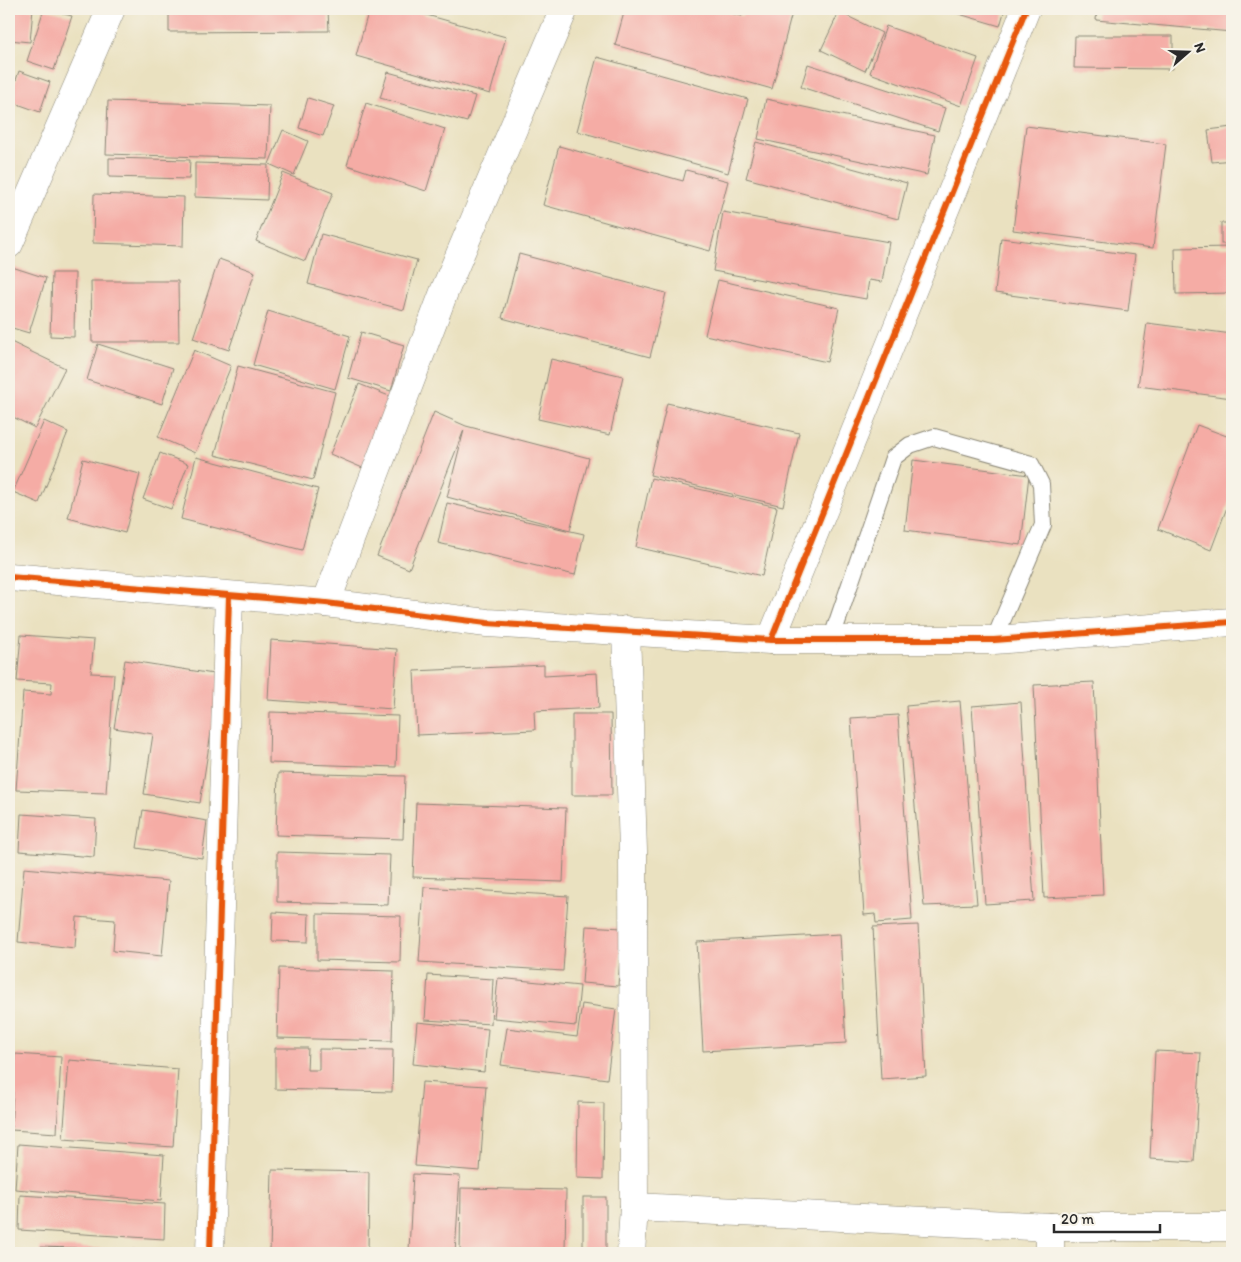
<svg xmlns="http://www.w3.org/2000/svg" width="1241" height="1262" font-family="Itim,sans-serif">
<rect width="100%" height="100%" fill="#f7f3e8"/>
<filter id="ink" filterUnits="userSpaceOnUse"><feTurbulence type="fractalNoise" baseFrequency=".02" numOctaves="2"/><feDisplacementMap in="SourceGraphic" scale="10" xChannelSelector="R" yChannelSelector="G"/><feConvolveMatrix kernelMatrix="1 2 1 2 8 2 1 2 1" color-interpolation-filters="sRGB"/></filter>
<filter id="wash" filterUnits="userSpaceOnUse"><feTurbulence type="fractalNoise" baseFrequency=".0096" numOctaves="4" result="noise"/><feDisplacementMap in="SourceGraphic" scale="20" xChannelSelector="R" yChannelSelector="G"/><feGaussianBlur stdDeviation="1.12" result="paint"/><feColorMatrix in="noise" values="0 0 0 0 0 0 0 0 0 0 0 0 0 0 0 0 0 1.4 0 .05"/><feComposite in="paint" operator="in"/></filter>
<g filter="url(#wash)">
<rect width="100%" height="100%" fill="#eae1c0"/>
<g id="blocks">
<g fill="#f5aca5">
<path d="M9 9H33L30 42 9 40Z"/>
<path d="M44 9 72 16 54 70 27 61Z"/>
<path d="M169 9H328L329 31 169 32Z"/>
<path d="M369 9H405L506 37 490 94 356 56Z"/>
<path d="M625 9H715L742 16 744 9H793L772 89 615 45Z"/>
<path d="M942 9H1005L1000 26Z"/>
<path d="M1097 9H1232V32L1096 20Z"/>
<path d="M839 12 882 33 865 71 821 50Z"/>
<path d="M886 26 978 58 961 106 870 73Z"/>
<path d="M1075 36H1173V69L1074 68Z"/>
<path d="M597 57 748 99 728 173 577 131Z"/>
<path d="M808 64 945 108 938 131 801 87Z"/>
<path d="M19 71 50 82 40 112 9 101Z"/>
<path d="M388 72 475 96 467 122 380 98Z"/>
<path d="M308 98 334 106 323 136 299 128Z"/>
<path d="M766 99 935 135 927 175 758 139Z"/>
<path d="M108 101 270 106 268 159 106 154Z"/>
<path d="M366 103 445 129 426 191 347 165Z"/>
<path d="M1026 126 1166 144 1153 248 1013 230Z"/>
<path d="M1232 127V160L1212 162 1208 130Z"/>
<path d="M283 130 308 141 294 175 269 164Z"/>
<path d="M756 142 907 183 898 219 746 178Z"/>
<path d="M559 146 683 181 686 170 728 181 710 251 543 205Z"/>
<path d="M109 158 190 160 189 179 109 177Z"/>
<path d="M195 163 268 165 267 200 195 197Z"/>
<path d="M283 173 333 193 305 261 256 241Z"/>
<path d="M94 194 184 197 183 246 93 243Z"/>
<path d="M723 212 889 242 882 282 869 280 866 299 713 271Z"/>
<rect x="1221" y="223" width="11" height="21"/>
<path d="M321 234 417 260 404 310 308 284Z"/>
<path d="M1001 238 1135 255 1128 311 995 293Z"/>
<path d="M1232 247V293L1176 294 1175 248Z"/>
<path d="M519 254 666 293 650 357 502 318Z"/>
<path d="M219 259 255 272 229 350 193 338Z"/>
<path d="M9 266 46 278 29 333 9 327Z"/>
<path d="M52 273H75L74 337 50 336Z"/>
<path d="M718 280 839 308 827 362 705 335Z"/>
<path d="M91 281H178L179 342H92Z"/>
<path d="M268 311 350 336 335 389 253 365Z"/>
<path d="M1147 323 1232 334V398L1138 386Z"/>
<path d="M361 332 404 345 391 391 348 378Z"/>
<path d="M9 341 65 368 35 428 9 415Z"/>
<path d="M98 344 173 368 162 404 87 380Z"/>
<path d="M194 350 231 366 195 453 158 437Z"/>
<path d="M551 359 623 376 610 435 538 419Z"/>
<path d="M238 366 335 392 313 480 215 455Z"/>
<path d="M359 384 394 398 365 469 330 454Z"/>
<path d="M667 403 799 433 783 506 650 475Z"/>
<path d="M434 412 466 426 589 458 570 530 447 497 464 430 409 569 377 556Z"/>
<path d="M44 421 68 432 39 503 13 492Z"/>
<path d="M1197 425 1232 438V494L1211 550 1158 529Z"/>
<path d="M160 453 188 464 171 509 143 499Z"/>
<path d="M196 457 318 489 302 550 181 519Z"/>
<path d="M83 459 140 474 125 533 68 518Z"/>
<path d="M913 460 1029 475 1021 545 905 530Z"/>
<path d="M651 478 777 507 762 576 636 547Z"/>
<path d="M447 503 584 534 575 575 438 543Z"/>
<path d="M21 635 94 640 91 673 114 674 106 793 16 790 23 692 51 694 52 683 17 681Z"/>
<path d="M271 640 397 649 393 709 268 700Z"/>
<path d="M125 660 220 675 200 803 144 794 153 734 114 728Z"/>
<path d="M544 665V676L597 673 599 708 534 711 535 730 417 735 414 671Z"/>
<path d="M1094 682 1103 895 1044 898 1034 685Z"/>
<path d="M9 684 13 685 10 712H9Z"/>
<path d="M960 701 977 904 924 906 906 706Z"/>
<path d="M1021 702 1034 901 985 904 972 706Z"/>
<path d="M270 712 398 716 396 767 269 763Z"/>
<path d="M572 714H611L612 795H572Z"/>
<path d="M898 715 912 920 876 923 875 914 864 915 851 718Z"/>
<path d="M278 773 405 776 403 839 276 835Z"/>
<path d="M416 803 566 808 563 882 413 877Z"/>
<path d="M143 810 207 821 202 858 137 848Z"/>
<path d="M21 814 96 819 94 857 19 851Z"/>
<path d="M277 852 390 855 388 905 277 902Z"/>
<path d="M24 868 169 881 162 956 113 951 115 920 77 917 75 948 18 942Z"/>
<path d="M424 887 568 896 563 971 419 962Z"/>
<path d="M273 912 309 914 308 942 272 941Z"/>
<path d="M317 914 401 916 400 962 317 960Z"/>
<path d="M918 925 926 1076 881 1079 873 927Z"/>
<path d="M586 926 622 928 618 986 582 983Z"/>
<path d="M840 934 846 1043 703 1051 697 942Z"/>
<path d="M279 968 394 971 392 1041 277 1038Z"/>
<path d="M428 975 493 979 491 1024 425 1020Z"/>
<path d="M498 978 580 986 576 1026 494 1018Z"/>
<path d="M582 1004 616 1009 607 1079 501 1065 507 1028 577 1037Z"/>
<path d="M417 1022 488 1029 484 1072 413 1064Z"/>
<path d="M275 1048H308L307 1070H319V1049L393 1050 392 1092 275 1089Z"/>
<path d="M1155 1051 1201 1053 1194 1162 1150 1159Z"/>
<path d="M15 1054 61 1057 57 1133 11 1130Z"/>
<path d="M69 1060 178 1069 173 1147 63 1139Z"/>
<path d="M422 1082 486 1086 480 1171 415 1166Z"/>
<path d="M578 1102 604 1103 603 1179 577 1178Z"/>
<path d="M18 1144 164 1155 161 1201 15 1189Z"/>
<path d="M272 1170 369 1172 368 1253H270Z"/>
<path d="M413 1174 460 1176 455 1253 409 1250Z"/>
<path d="M461 1188 566 1190 565 1253H460Z"/>
<path d="M20 1195 165 1204 164 1239 19 1230Z"/>
<rect x="583" y="1197" width="23" height="56"/>
<path d="M40 1247 157 1250V1253H40Z"/>
</g>
</g>
</g>
<g filter="url(#ink)">
<use href="#blocks" fill-opacity="0" stroke="#8a8676" stroke-width="1"/>
<g fill="none" stroke-linecap="round" stroke-linejoin="round">
<defs>
<path id="service" d="M831 640 893 458 910 445 934 437 1031 464 1041 484 1043 525 994 640"/>
<g id="minor">
<path d="M9 244 111 9"/>
<path d="M326 603 444 292 564 9"/>
<path d="M626 630 633 851 634 1207 631 1253"/>
<path d="M771 640 1026 9"/>
<path d="M634 1207 1050 1227H1232"/>
<path d="M210 1253 229 596"/>
<path d="M1050 1253V1227"/>
</g>
<path id="tertiary" d="M9 577 326 603 487 623 771 640H994L1232 622"/>
</defs>
<use href="#service" stroke="#8a8676" stroke-width="18"/>
<use href="#minor" stroke="#8a8676" stroke-width="29"/>
<use href="#tertiary" stroke="#8a8676" stroke-width="29"/>
<use href="#service" stroke="#fff" stroke-width="16"/>
<use href="#minor" stroke="#fff" stroke-width="28"/>
<use href="#tertiary" stroke="#fff" stroke-width="28"/>
<defs>
<g id="cycleway">
<path d="M9 577 326 603 487 623 771 640H994L1232 622"/>
<path d="M771 640 1026 9"/>
<path d="M210 1253 229 596"/>
</g>
</defs>
<use href="#cycleway" stroke="#f7f3e8" stroke-width="9"/>
<use href="#cycleway" stroke="#e8590c" stroke-width="6"/>
</g>
</g>
<rect width="1241" height="1262" fill="none" stroke="#f7f3e8" stroke-width="30"/>
<g transform="translate(1188 52) rotate(70)" stroke="#f7f3e8" stroke-width="4" paint-order="stroke">
<path d="M0-4L9 19L0 12L-9 19Z" fill="#2b2b2b"/>
<text y="-8" font-size="14" font-weight="bold" text-anchor="middle" fill="#2b2b2b">N</text>
</g>
<path d="M1054 1224v8h106v-8" fill="none" stroke="#2b2b2b" stroke-width="2.5"/>
<text x="1061" y="1224" font-size="15" fill="#2b2b2b" stroke="#f7f3e8" stroke-width="4" paint-order="stroke">20 m</text>
</svg>
